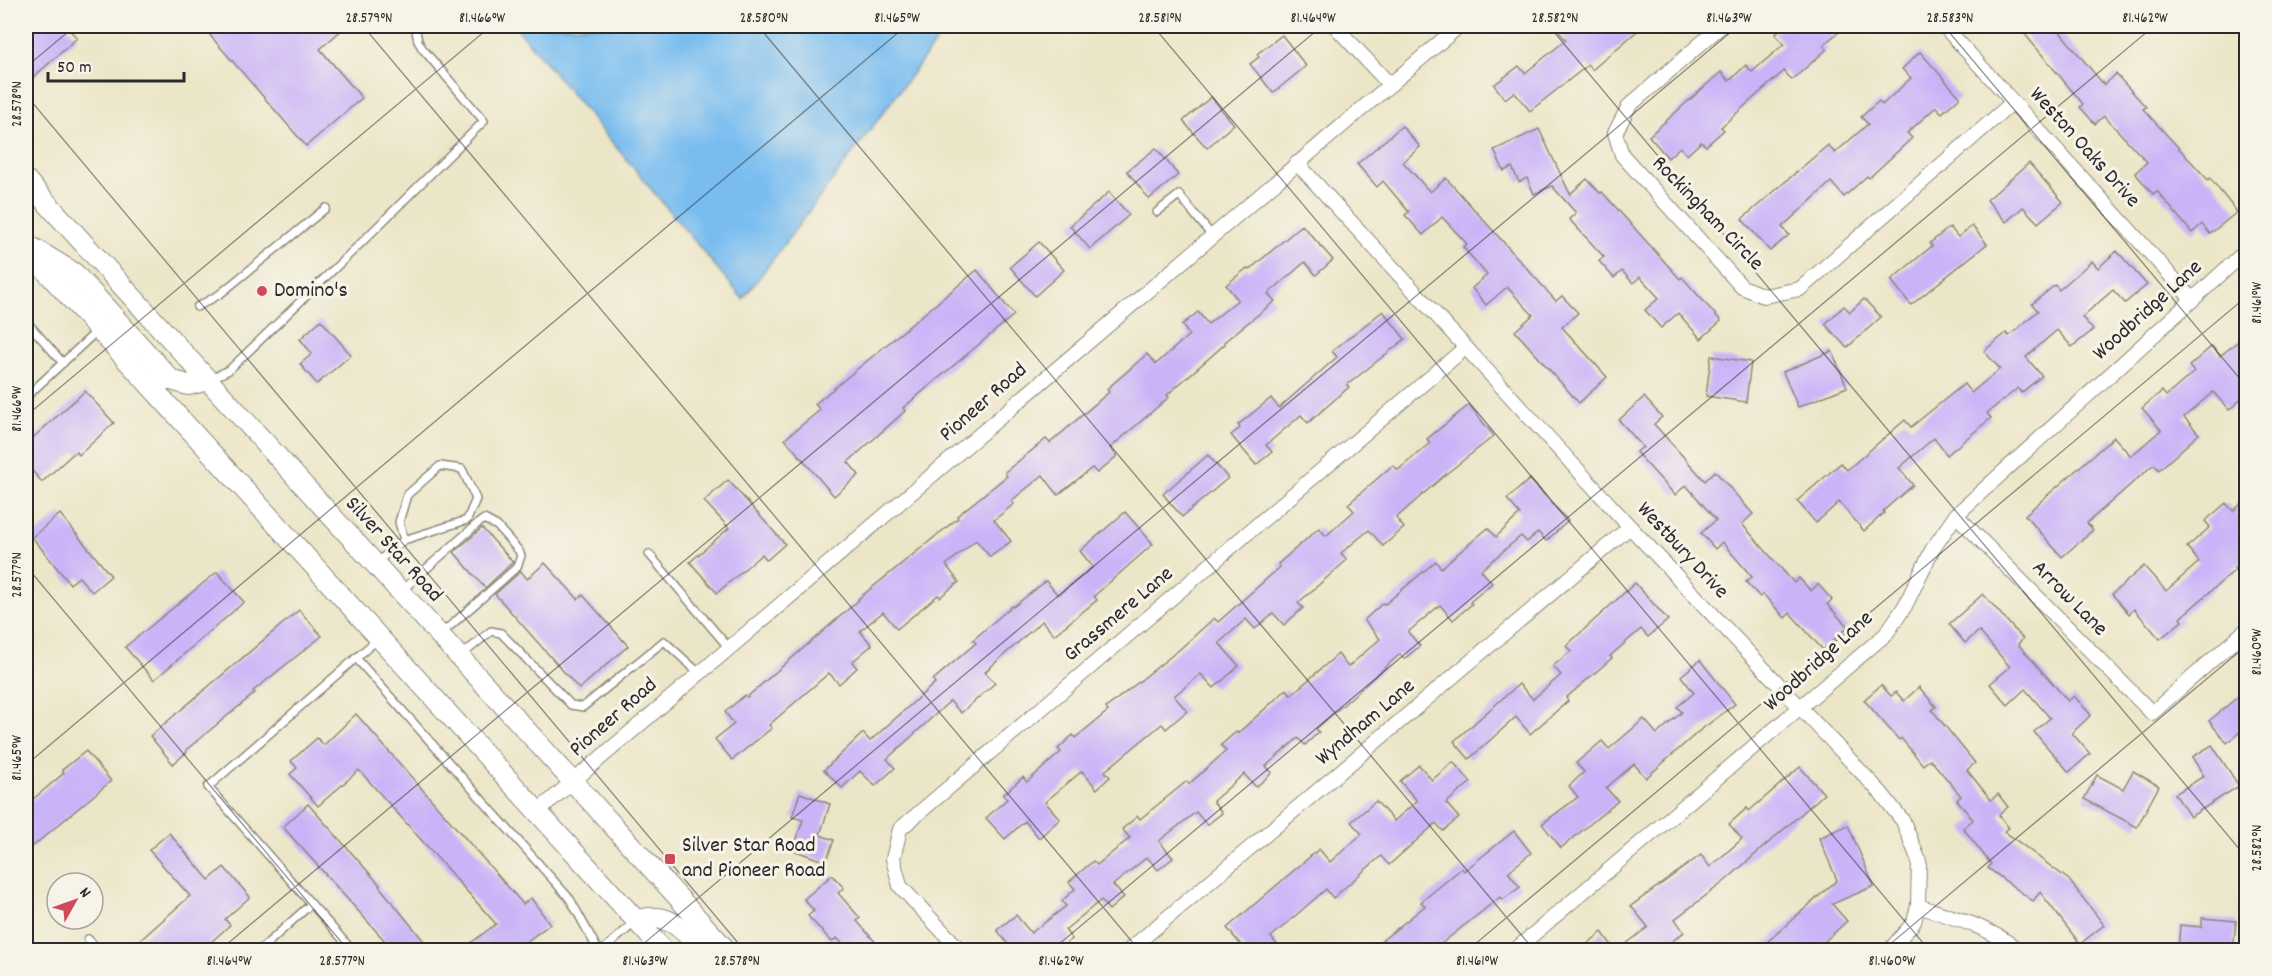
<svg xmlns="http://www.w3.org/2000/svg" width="2272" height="976" font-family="Dekko,sans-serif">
<rect width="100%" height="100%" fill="#f7f3e8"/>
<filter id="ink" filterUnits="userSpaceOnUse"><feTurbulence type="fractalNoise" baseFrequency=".0167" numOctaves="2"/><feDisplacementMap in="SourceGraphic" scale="12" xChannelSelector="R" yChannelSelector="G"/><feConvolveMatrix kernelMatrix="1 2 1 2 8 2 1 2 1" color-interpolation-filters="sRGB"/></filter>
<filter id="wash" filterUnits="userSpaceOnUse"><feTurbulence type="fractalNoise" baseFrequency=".008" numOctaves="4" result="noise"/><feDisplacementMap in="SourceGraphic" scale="24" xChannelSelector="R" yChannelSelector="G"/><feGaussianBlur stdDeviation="1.35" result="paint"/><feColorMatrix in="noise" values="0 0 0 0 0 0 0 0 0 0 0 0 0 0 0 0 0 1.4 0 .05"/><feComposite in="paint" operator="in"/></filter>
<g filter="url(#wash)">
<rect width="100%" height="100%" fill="#ece6c8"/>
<path fill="#79bdf0" stroke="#52748e" stroke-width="1.5" d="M515 26H948L743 299Z"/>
<g id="blocks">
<g fill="#cbb3f8">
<path d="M26 26H66L77 38 26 84Z"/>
<path d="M202 26H346L320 49 362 98 306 146Z"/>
<path d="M1567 26H1643L1592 70 1588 65 1530 111 1514 92 1505 99 1494 85 1519 66 1525 73 1566 40 1559 32Z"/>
<path d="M1784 26H1846L1823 45 1827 49 1792 80 1784 71 1721 127 1724 130 1706 146 1701 142 1687 155 1680 147 1668 158 1649 136 1721 72 1729 81 1746 65 1752 72 1784 44 1775 34Z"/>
<path d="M2018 26H2055L2104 85 2116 74 2146 107 2143 109 2208 180 2210 178 2237 212 2210 234 2202 224 2192 233 2157 191 2153 194 2135 173 2147 162 2104 116 2095 124 2080 107 2083 104Z"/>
<path d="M1282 35 1306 66 1273 93 1250 64 1259 57 1257 54Z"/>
<path d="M1920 52 1960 97 1942 113 1936 107 1907 133 1912 138 1869 178 1867 176 1844 197 1831 182 1782 227 1789 235 1770 251 1742 219 1828 145 1835 153 1868 124 1861 117 1879 101 1882 105 1911 78 1902 69Z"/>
<path d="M1211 97 1234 124 1207 148 1183 121Z"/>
<path d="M1402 126 1420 147 1403 162 1430 192 1446 178 1556 301 1562 296 1578 313 1562 327 1607 377 1579 403 1515 331 1533 315 1507 287 1486 305 1472 288 1487 275 1463 247 1467 244 1442 217 1423 235 1405 215 1409 212 1383 181 1377 187 1357 164Z"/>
<path d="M1539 129 1570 194 1587 179 1600 193 1602 192 1680 279 1682 277 1721 321 1701 339 1678 313 1661 328 1645 310 1659 298 1640 277 1633 283 1622 271 1614 278 1599 261 1604 257 1569 219 1576 213 1552 186 1534 194 1527 178 1519 182 1512 167 1504 171 1494 150Z"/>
<path d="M1156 148 1178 175 1149 199 1127 171Z"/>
<path d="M2029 163 2063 202 2038 223 2023 207 2006 222 1987 200Z"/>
<path d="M1109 192 1129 215 1090 249 1070 226Z"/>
<path d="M1302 225 1333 260 1316 275 1305 262 1268 294 1275 301 1224 342 1225 344 1167 395 1169 397 1110 448 1117 456 1097 473 1092 468 1058 495 1043 475 1011 501 1014 504 994 520 1011 541 990 557 976 540 946 565 959 582 940 597 938 595 897 629 883 612 860 631 872 645 852 662 857 668 839 684 829 673 769 725 772 728 732 760 715 739 734 724 725 712 745 695 747 697 859 600 858 599 958 518 957 516 1007 476 1005 472 1046 439 1050 443 1109 392 1107 389 1147 354 1156 364 1189 335 1182 325 1198 312 1208 324 1238 300 1226 285 1247 268 1249 270Z"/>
<path d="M1972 226 1987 244 1911 305 1891 280 1932 246 1930 243 1950 227 1958 237Z"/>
<path d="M1039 242 1064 270 1035 296 1010 267Z"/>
<path d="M2117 251 2147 285 2125 303 2113 290 2082 317 2093 330 2072 347 2057 330 2026 357 2042 376 2021 393 2018 388 1987 413 1991 418 1947 455 1934 438 1899 468 1913 485 1883 511 1884 513 1864 531 1839 502 1816 523 1797 501 1841 463 1847 470 1905 420 1911 427 1964 384 1971 393 2000 369 1984 351 2006 333 2009 336 2038 311 2032 304 2055 285 2059 290 2092 261 2098 268Z"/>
<path d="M977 270 1014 315 903 408 905 411 848 462 859 475 834 496 785 439 820 410 815 404Z"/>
<path d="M1864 299 1881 317 1847 348 1825 324 1844 306 1850 312Z"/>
<path d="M1383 311 1405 339 1347 385 1349 387 1308 423 1301 415 1266 445 1272 452 1256 465 1231 435 1240 428 1238 425 1271 398 1279 408 1337 357 1332 351Z"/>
<path d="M321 320 351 355 317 384 300 364 312 354 300 339Z"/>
<path d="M2247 334V394L2229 410 2213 392 2184 417 2199 434 2159 470 2154 464 2087 523 2093 530 2062 557 2025 515 2114 437 2131 456 2161 430 2142 408 2162 391 2166 396 2194 372 2189 366 2212 346 2220 356Z"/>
<path d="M1832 351 1847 387 1798 407 1783 372Z"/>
<path d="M1711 356 1751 362 1746 402 1706 396Z"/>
<path d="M85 391 114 423 79 455 76 451 42 482 26 464V444Z"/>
<path d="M1644 397 1662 417 1654 424 1705 481 1715 471 1753 514 1742 524 1794 583 1799 578 1811 591 1818 584 1832 600 1827 604 1848 627 1823 650 1790 613 1785 618 1763 594 1760 597 1746 582 1752 577 1722 542 1715 549 1701 533 1716 520 1686 485 1675 495 1636 452 1643 447 1619 420Z"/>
<path d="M1469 405 1494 436 1446 474 1396 518 1404 528 1383 546 1369 530 1341 553 1347 560 1298 603 1303 608 1284 625 1273 613 1255 629 1246 619 1219 643 1239 666 1214 688 1201 674 1174 696 1187 711 1166 729 1162 724 1105 771 1110 777 1097 789 1082 771 1045 802 1060 819 1039 838 1025 821 1005 839 986 818 1007 799 1003 795 1023 777 1027 782 1061 752 1058 749 1073 735 1075 738 1108 711 1106 708 1180 649 1214 618 1218 622 1280 567 1278 564 1319 528 1326 536 1354 511 1348 504 1393 465 1398 470 1430 443 1427 439Z"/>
<path d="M1208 455 1228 478 1182 517 1163 494Z"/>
<path d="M1530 479 1568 521 1546 541 1538 532 1527 542 1521 536 1481 570 1492 583 1470 602 1472 604 1453 620 1440 605 1408 632 1420 646 1404 659 1400 654 1316 729 1319 732 1305 745 1298 738 1266 766 1272 773 1256 787 1244 774 1213 801 1222 813 1207 825 1196 812 1159 841 1173 858 1158 870 1147 857 1113 885 1124 897 1109 910 1101 900 1065 930 1072 939 1057 951H1013L997 930 1016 915 1031 933 1066 906 1062 901 1075 889 1069 882 1093 861 1097 865 1130 838 1122 829 1138 816 1140 819 1187 781 1189 784 1226 751 1221 745 1236 732 1238 733 1287 689 1291 695 1338 654 1348 667 1380 639 1364 620 1383 603 1385 604 1436 561 1441 568 1488 528 1496 537 1520 514 1507 499Z"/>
<path d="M728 480 785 544 767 560 762 554 717 593 690 562 729 528 704 501Z"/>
<path d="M2247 499V557L2234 568 2235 570 2180 618 2182 621 2160 639 2134 609 2129 614 2112 594 2144 566 2166 591 2199 562 2187 547 2210 527 2205 521 2226 503 2233 511Z"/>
<path d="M1125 512 1153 544 1094 596 1097 600 1054 635 1042 621 985 672 995 683 961 713 950 701 887 759 895 768 875 786 860 771 842 788 824 770 863 733 870 741 935 683 933 680 976 643 973 640 1012 606 1013 607 1046 581 1058 595 1093 567 1080 551Z"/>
<path d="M60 514 111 576 92 592 79 577 70 584 32 537Z"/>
<path d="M482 528 513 562 485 588 454 552Z"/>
<path d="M545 563 578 599 583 595 628 646 579 689 495 594 521 571 527 579Z"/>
<path d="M217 572 244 602 154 680 125 647Z"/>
<path d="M1635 583 1668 620 1648 637 1641 629 1610 656 1612 658 1566 698 1568 701 1530 734 1516 717 1469 759 1454 741 1519 684 1533 699 1561 675 1553 666 1571 651 1566 646Z"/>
<path d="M1983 594 2023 639 2018 644 2068 701 2074 696 2091 715 2072 733 2090 754 2069 772 2034 732 2050 718 2025 689 2008 705 1990 684 2010 667 1979 631 1965 643 1949 624Z"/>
<path d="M299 610 322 636 253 691 255 693 186 750 187 752 173 764 150 736Z"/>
<path d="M1700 660 1735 704 1698 732 1646 778 1634 764 1606 788 1618 801 1561 848 1542 824 1578 797 1569 786 1584 772 1576 763 1602 741 1609 749 1644 719 1657 734 1682 712 1677 707 1694 693 1681 676Z"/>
<path d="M1881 685 1891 696 1896 692 1904 701 1919 687 1936 707 1932 710 1975 763 1967 770 1991 800 1998 794 2008 807 1999 815 2009 828 2004 831 2069 880 2104 925 2080 944 2040 892 2033 901 1988 868 1991 864 1963 828 1973 820 1957 800 1961 796 1930 759 1923 765 1901 738 1899 740 1864 700Z"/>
<path d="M2247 689V726L2227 743 2209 721Z"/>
<path d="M356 714 523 904 531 898 550 924 514 951H460L496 924 359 770 318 806 290 774 297 768 291 761 317 738 324 745Z"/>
<path d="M2212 745 2239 786 2190 817 2175 794 2204 776 2192 757Z"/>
<path d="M86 751 111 781 26 852V805L64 773 62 770Z"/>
<path d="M1453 762 1471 782 1446 803 1459 818 1443 831 1436 823 1389 865 1381 856 1333 898 1326 889 1271 937 1282 951H1246L1227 928 1319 849 1330 862 1362 834 1351 822 1376 801 1394 821 1417 801 1400 781 1419 765 1432 780Z"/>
<path d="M1800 767 1824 794 1725 881 1675 919 1684 932 1660 951H1617L1648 927 1631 906 1701 855 1710 867 1742 839 1729 824 1747 808 1749 811Z"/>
<path d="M2133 771 2159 786 2137 827 2084 799 2097 775 2123 789Z"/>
<path d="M800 793 830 804 820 835 834 840 826 862 793 850 803 820 792 817Z"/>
<path d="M308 804 380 885 379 886 432 951H394L283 827Z"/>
<path d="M1848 825 1874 886 1832 904 1847 921 1814 951H1757L1837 880 1819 838Z"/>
<path d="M1514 831 1531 853 1508 872 1520 887 1502 900 1500 897 1441 944 1447 951H1369L1425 906 1421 902 1462 868 1464 871Z"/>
<path d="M169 833 209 880 224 867 250 897 225 919 230 925 201 951H128L190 896 149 850Z"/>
<path d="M832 875 844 888 838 893 860 918 857 921 883 951H849L837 938 832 942 808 916 814 911 804 899Z"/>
<path d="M2202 918 2236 921 2233 951H2178L2180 925 2202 927Z"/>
<path d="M1602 932 1616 951H1579Z"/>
</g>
</g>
</g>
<g filter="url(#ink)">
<use href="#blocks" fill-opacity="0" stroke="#8c887a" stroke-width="1.5"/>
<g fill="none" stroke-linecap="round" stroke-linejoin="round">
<defs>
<g id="lane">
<path d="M1157 212 1179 195 1213 237"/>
<path d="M197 307 220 294 326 208"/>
<path d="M26 321 63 363"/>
<path d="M210 379 229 370 358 246 484 121 422 48 418 41 415 26"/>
<path d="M26 397 98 330"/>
<path d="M649 554 729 648"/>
<path d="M376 563 404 540 467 520 476 499 462 469 440 466 407 495 399 522 404 540"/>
<path d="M401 591 476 525 484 519 497 526 519 551 521 556 517 567 440 635"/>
<path d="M462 655 491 631 501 633 571 705 583 707 664 641 699 673"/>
<path d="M356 658 570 899 598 950"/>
<path d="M88 939 99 950"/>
<path d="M260 950 311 904"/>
<path d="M352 950 208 787 379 638"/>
<path d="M603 950 634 923"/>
</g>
<g id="street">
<path d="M1335 26 1390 85"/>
<path d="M1721 26 1629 106 1615 133 1622 155 1742 287 1764 296 1800 289 2013 102"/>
<path d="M1944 26 2192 299"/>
<path d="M1297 163 1630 527 1881 793 1903 821 1919 861 1918 906 1914 922 1890 950"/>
<path d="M1956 515 2152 713 2246 630"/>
<path d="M537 812 1459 26"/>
<path d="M1918 906C1951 917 1991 927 2018 950"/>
<path d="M960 950 900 886 893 859 900 829 1465 348"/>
<path d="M1129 950 1630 527"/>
<path d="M1515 950 1886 634 1905 606 1932 550 1956 515 2246 251"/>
</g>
<g id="secondary">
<path d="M26 180 726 950"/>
<path d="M33 248 74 273 171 380 188 385 207 380"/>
<path d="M26 249 663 950"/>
<path d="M636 921C668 910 682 929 702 950"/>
</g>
</defs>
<use href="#lane" stroke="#8c887a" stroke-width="10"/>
<use href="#street" stroke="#8c887a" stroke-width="16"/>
<use href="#secondary" stroke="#8c887a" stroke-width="22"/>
<use href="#lane" stroke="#fff" stroke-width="7"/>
<use href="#street" stroke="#fff" stroke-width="14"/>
<use href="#secondary" stroke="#fff" stroke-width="20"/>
</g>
</g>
<path fill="none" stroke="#2b2b2b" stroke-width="1.5" stroke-opacity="0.45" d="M363 26 1139 950M758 26 1534 950M1153 26 1929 950M1549 26 2246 857M1944 26 2246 386M26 67 75 26M26 95 744 950M26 416 491 26M26 566 348 950M26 765 906 26M220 950 1322 26M636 950 1738 26M1052 950 2154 26M1468 950 2246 297M1883 950 2246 646"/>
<g fill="#d1495b" stroke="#f7f3e8" stroke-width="2">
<circle cx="262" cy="291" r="6"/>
<rect x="664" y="853" width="12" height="12" rx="3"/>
</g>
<g text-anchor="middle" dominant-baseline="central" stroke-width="6" stroke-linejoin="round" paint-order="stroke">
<g font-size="22" fill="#2b2b2b" stroke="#f7f3e8">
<text transform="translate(2084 148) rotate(48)">Weston Oaks Drive</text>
<text transform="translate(1707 214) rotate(46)">Rockingham Circle</text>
<text transform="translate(2148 311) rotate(-42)">Woodbridge Lane</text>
<text transform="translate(984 403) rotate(-41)">Pioneer Road</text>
<text transform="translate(393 550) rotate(48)">Silver Star Road</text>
<text transform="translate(1682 551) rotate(47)">Westbury Drive</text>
<text transform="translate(2069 599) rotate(45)">Arrow Lane</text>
<text transform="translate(1119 615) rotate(-40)">Grassmere Lane</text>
<text transform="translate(1819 662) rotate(-42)">Woodbridge Lane</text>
<text transform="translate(614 718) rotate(-41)">Pioneer Road</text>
<text transform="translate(1366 723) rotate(-40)">Wyndham Lane</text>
</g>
<g font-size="22" fill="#2b2b2b" stroke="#f7f3e8" text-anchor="start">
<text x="274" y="291">Domino's</text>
<text x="682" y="846">Silver Star Road<tspan x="682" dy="25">and Pioneer Road</tspan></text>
</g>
</g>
<rect width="2272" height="976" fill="none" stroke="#f7f3e8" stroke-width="66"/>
<g transform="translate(75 901) rotate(50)"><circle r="28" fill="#f7f3e8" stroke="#a5a39c" stroke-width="1.5"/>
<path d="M0-4.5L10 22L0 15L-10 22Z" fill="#d1495b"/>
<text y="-9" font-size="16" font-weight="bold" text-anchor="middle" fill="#2b2b2b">N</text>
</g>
<path d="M48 72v9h136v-9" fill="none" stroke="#2b2b2b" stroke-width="3"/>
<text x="57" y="72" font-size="18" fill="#2b2b2b" stroke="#f7f3e8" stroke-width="4.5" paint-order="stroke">50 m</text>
<rect x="33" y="33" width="2206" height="910" fill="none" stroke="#2b2b2b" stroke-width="2"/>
<g font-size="15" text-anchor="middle" fill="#2b2b2b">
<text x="369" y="22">28.579°N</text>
<text x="482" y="22">81.466°W</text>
<text x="764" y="22">28.580°N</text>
<text x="897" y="22">81.465°W</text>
<text x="1160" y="22">28.581°N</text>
<text x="1313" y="22">81.464°W</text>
<text x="1555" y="22">28.582°N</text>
<text x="1729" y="22">81.463°W</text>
<text x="1950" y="22">28.583°N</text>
<text x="2145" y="22">81.462°W</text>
<text transform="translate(16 104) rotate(-90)" y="5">28.578°N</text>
<text transform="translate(2256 303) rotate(-90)" y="5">81.461°W</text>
<text transform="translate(16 409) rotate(-90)" y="5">81.466°W</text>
<text transform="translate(16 575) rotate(-90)" y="5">28.577°N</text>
<text transform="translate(2256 652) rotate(-90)" y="5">81.460°W</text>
<text transform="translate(16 758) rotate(-90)" y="5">81.465°W</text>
<text transform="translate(2256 848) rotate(-90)" y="5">28.582°N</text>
<text x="229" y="965">81.464°W</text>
<text x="342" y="965">28.577°N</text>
<text x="645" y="965">81.463°W</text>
<text x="737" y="965">28.578°N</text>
<text x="1061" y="965">81.462°W</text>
<text x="1477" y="965">81.461°W</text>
<text x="1892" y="965">81.460°W</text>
</g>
</svg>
